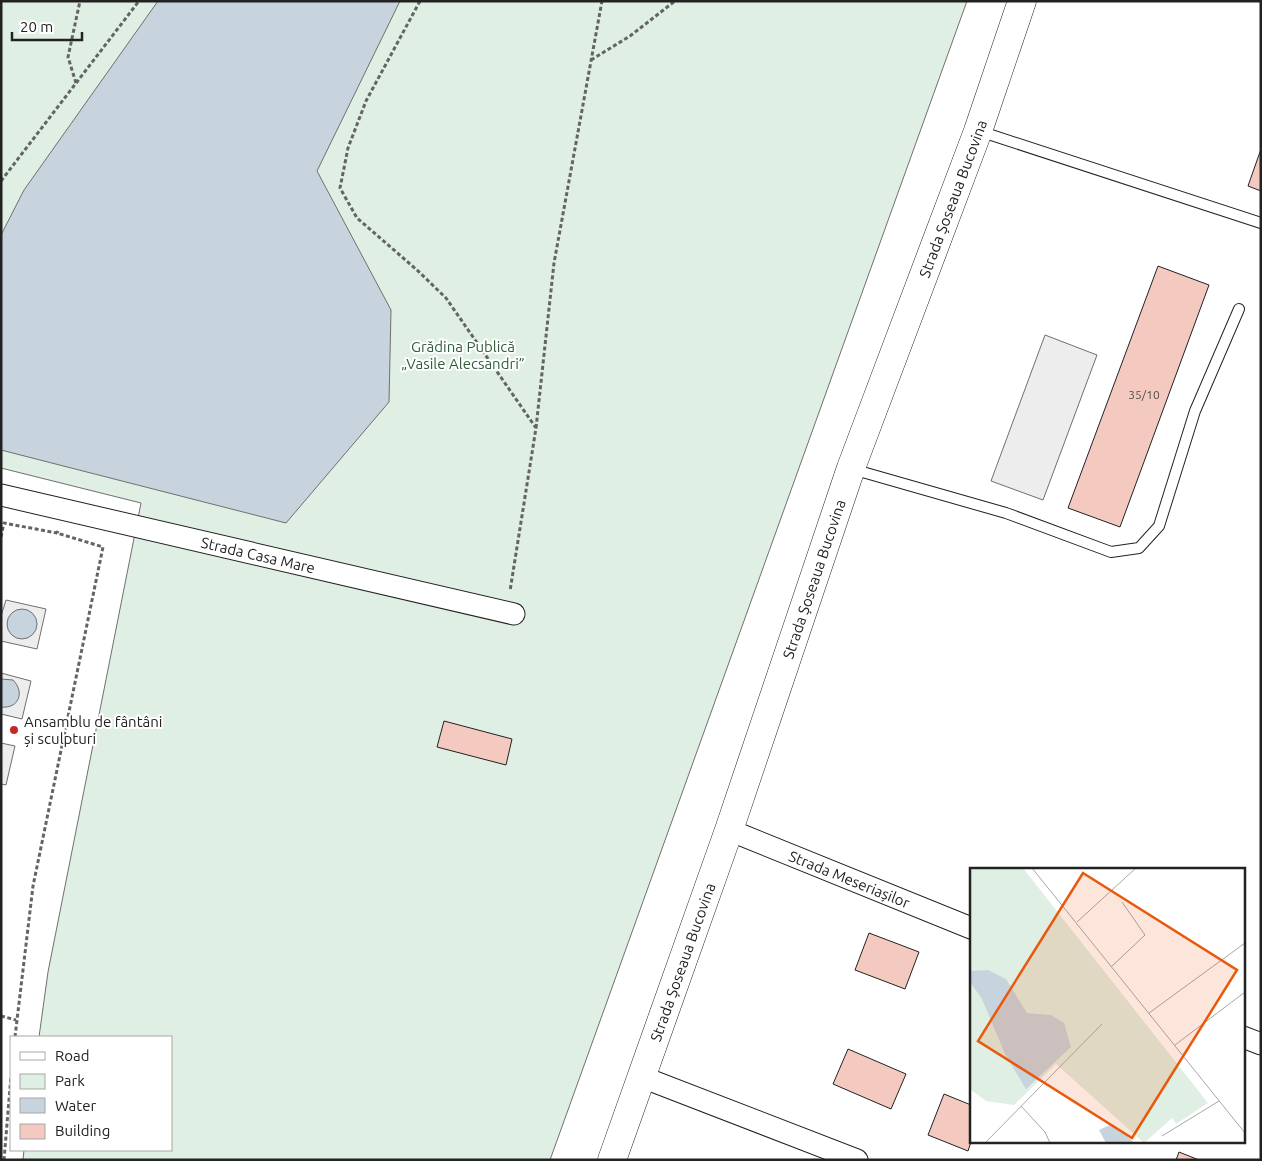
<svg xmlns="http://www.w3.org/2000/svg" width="1262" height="1161" font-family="Ubuntu,sans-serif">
<rect width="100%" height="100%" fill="#fff"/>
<path fill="#e0efe3" stroke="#6f6f6f" d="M1 1H967L550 1160H23L24 1150H171V1037H39L48 972 141 503 1 468Z"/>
<g fill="#ededed" stroke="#6f6f6f">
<path d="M1045 335 1097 355 1043 500 991 481Z"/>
<path d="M6 600 46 609 37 649 1 641V616Z"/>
<path d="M1 673 31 681 22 719 1 714Z"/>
<path d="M1 743 15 746 6 785 1 784Z"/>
</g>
<g fill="#c7d3dd" stroke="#6f6f6f">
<path d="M158 1H400L317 171 391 310 389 402 286 523 1 450V235L24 190Z"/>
<circle cx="22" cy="624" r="15"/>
<path d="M1 679 13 680C25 692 19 709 1 707Z"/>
</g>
<g fill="#f3c9c0" stroke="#222">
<path d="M1261 149V191L1248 186Z"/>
<path d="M1158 266 1209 285 1120 527 1068 508Z"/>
<path d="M444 721 512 739 506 765 437 747Z"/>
<path d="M869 933 919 952 905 989 855 970Z"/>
<path d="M848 1049 906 1074 891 1109 833 1084Z"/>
<path d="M944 1094 971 1105V1142L968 1151 928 1135Z"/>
<path d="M1179 1152 1199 1160H1176Z"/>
</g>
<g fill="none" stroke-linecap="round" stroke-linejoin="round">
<defs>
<g id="service">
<path d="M979 131 1261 223"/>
<path d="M852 469 1006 513 1111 552 1139 548 1159 526 1195 411 1239 309"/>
</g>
<g id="minor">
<path id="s1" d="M1 495 514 614"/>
<path id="s2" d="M729 830 971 928"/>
<path d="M1243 1037 1261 1044"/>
<path d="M642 1077 857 1160"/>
</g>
<g id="secondary">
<path id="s3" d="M612 1160 729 830 851 468 978 131 1022 1"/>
</g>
</defs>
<use href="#service" stroke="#222" stroke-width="12"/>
<use href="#minor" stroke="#222" stroke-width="23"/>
<use href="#secondary" stroke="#222" stroke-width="29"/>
<g stroke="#646464" stroke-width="3" stroke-dasharray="4 2.5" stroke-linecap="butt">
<path d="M420 1 366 101 348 148 340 188 357 218 417 270 446 298 536 428 510 591"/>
<path d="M591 60 630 36 675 1"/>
<path d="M76 83 68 57 80 1"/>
<path d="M1 181 139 1"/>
<path d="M536 428 554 263 602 1"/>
<path d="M1 537 4 523 57 533"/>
<path d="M1 1016 16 1020"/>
<path d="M15 1037 33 886 103 547 57 533 58 531"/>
<path d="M4 1160 11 1076"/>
</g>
<use href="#service" stroke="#fff" stroke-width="10"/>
<use href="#minor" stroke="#fff" stroke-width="21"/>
<use href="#secondary" stroke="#fff" stroke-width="28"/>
</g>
<circle fill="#c62828" stroke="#fff" stroke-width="2" cx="14" cy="730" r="5"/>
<g text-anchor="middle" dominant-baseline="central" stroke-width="4" stroke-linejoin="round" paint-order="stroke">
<g font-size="12" fill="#564c4a">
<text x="1144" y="394">35/10</text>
</g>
<g font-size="15" fill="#222" stroke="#fff">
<text stroke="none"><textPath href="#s3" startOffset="1020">Strada Șoseaua Bucovina</textPath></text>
<text stroke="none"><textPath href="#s1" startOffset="264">Strada Casa Mare</textPath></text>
<text stroke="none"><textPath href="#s3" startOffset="615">Strada Șoseaua Bucovina</textPath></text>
<text stroke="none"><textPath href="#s2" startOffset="130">Strada Meseriașilor</textPath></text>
<text stroke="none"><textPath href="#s3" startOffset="210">Strada Șoseaua Bucovina</textPath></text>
</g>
<g font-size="15" fill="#2f5e38" stroke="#fff">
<text x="463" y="346">Grădina Publică<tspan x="463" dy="17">„Vasile Alecsandri”</tspan></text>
</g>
<g font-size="15" fill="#222" stroke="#fff" text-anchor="start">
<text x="24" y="721">Ansamblu de fântâni<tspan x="24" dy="17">și sculpturi</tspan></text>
</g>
</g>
<g transform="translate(970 868)">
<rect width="275" height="275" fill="#fff"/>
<path d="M0 0H53L238 235 206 256 202 250 174 275 86 196 44 237 16 233 0 221Z" fill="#e0efe3"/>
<path d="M18 102 36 111 57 145 81 147 94 155 101 179 56 221 35 186 12 131 0 114V103ZM142 256 155 266 164 275H136L129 262Z" fill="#c7d3dd"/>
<path fill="none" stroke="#a7a7a7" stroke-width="1" d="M62 0 275 265M107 54 166 0M141 99 175 67 152 34M179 145 275 75M205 177 275 124M51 238 75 264 80 275M192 268 249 233M15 275 132 156"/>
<path fill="#e8590c" fill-opacity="0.15" stroke="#e8590c" stroke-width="2.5" d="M113 5 267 102 162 270 8 173Z"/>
<rect width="275" height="275" fill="none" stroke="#222" stroke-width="2.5"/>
</g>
<rect width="1262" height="1161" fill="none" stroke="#222222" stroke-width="5"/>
<rect x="10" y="1036" width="162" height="115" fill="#ffffff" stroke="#a7a7a7"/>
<rect x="20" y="1052" width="25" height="8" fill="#ffffff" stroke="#a7a7a7"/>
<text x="55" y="1061" font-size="15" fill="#222222">Road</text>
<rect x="20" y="1074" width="25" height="15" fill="#e0efe3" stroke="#a7a7a7"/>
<text x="55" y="1086" font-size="15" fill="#222222">Park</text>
<rect x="20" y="1098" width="25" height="15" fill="#c7d3dd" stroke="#a7a7a7"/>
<text x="55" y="1111" font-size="15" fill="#222222">Water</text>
<rect x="20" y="1124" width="25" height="15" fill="#f3c9c0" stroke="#a7a7a7"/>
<text x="55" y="1136" font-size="15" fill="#222222">Building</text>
<path d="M12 32v8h70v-8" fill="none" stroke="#222222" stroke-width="2.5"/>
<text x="20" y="32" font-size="15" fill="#222222" stroke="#ffffff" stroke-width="4" paint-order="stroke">20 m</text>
</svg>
